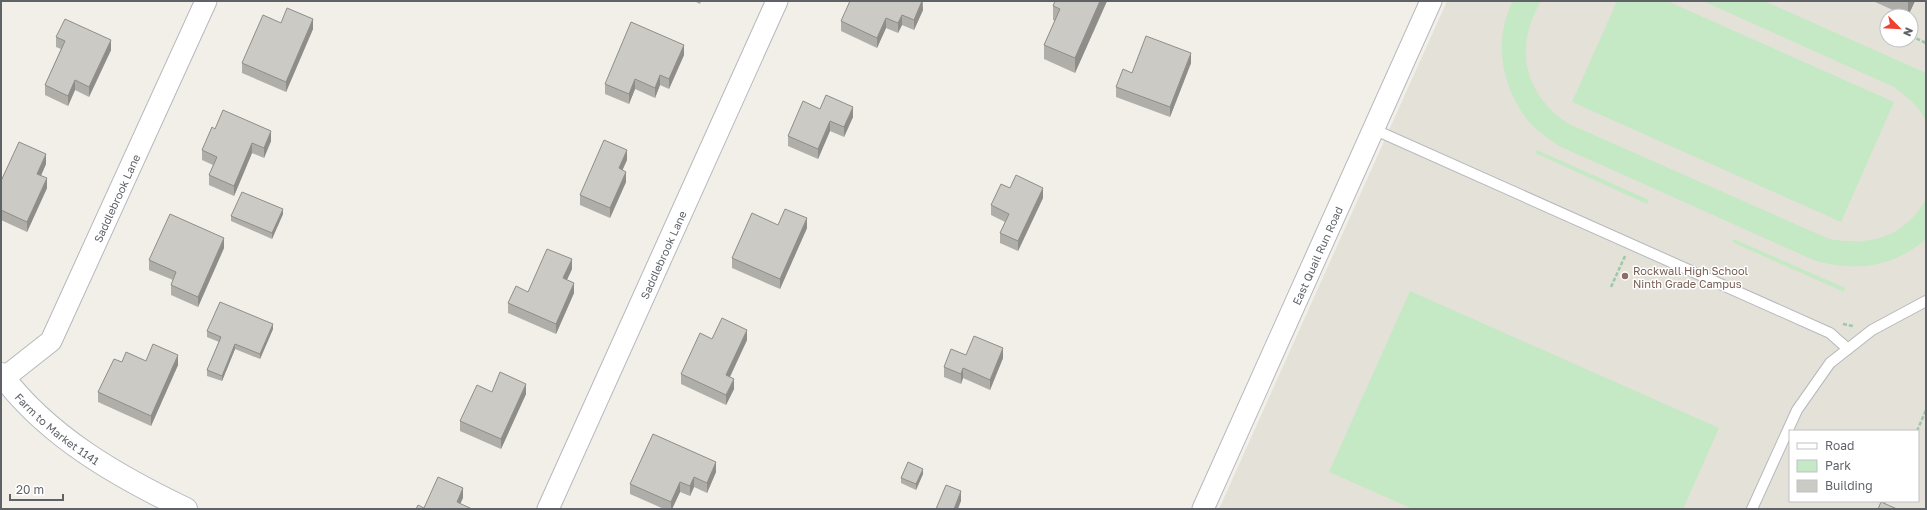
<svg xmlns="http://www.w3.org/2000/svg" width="1927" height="510" font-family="'Golos Text',sans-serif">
<rect width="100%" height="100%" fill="#f1efe8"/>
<path fill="#e4e1d8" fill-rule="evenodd" d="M1447 1H1926V509H1219ZM1887 16H1911V40H1887ZM1790 431H1918V501H1790Z"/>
<g fill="#c4e9c4">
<path d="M1513 1H1541C1514 47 1523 94 1569 124L1829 239C1870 246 1904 238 1926 199V239C1894 267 1856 272 1816 261L1559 146C1549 139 1540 133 1532 125 1502 92 1492 41 1513 1Z"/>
<path d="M1617 1H1667L1894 102 1841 222 1572 102Z"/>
<path d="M1703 1H1764L1926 73V121C1919 106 1907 97 1894 87Z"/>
<path d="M1537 150 1649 200 1647 204 1535 153Z"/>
<path d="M1734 239 1845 288 1844 292 1732 242Z"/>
<path d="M1410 291 1719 428 1683 509H1413L1329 472Z"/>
</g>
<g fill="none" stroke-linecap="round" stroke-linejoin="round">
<defs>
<g id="lane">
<path d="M1373 129 1830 333 1848 349"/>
<path d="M1752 509 1797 410 1830 363 1872 330 1926 301"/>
</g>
<g id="street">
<path id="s1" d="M4 378 51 341 206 1"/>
<path id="s2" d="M548 509 777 1"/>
<path id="s3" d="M1203 509 1431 1"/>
</g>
<g id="secondary">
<path id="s4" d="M1 374C47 436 117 476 186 509"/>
</g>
</defs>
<use href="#lane" stroke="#b5b8bc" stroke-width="12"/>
<use href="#street" stroke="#b5b8bc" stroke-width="23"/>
<use href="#secondary" stroke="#b6babf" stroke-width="24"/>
<g stroke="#9bc9a9" stroke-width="2.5" stroke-dasharray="4 2" stroke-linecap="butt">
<path d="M1911 36 1926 43"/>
<path d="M1611 287 1625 256"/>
<path d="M1843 324 1853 326"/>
<path d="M1917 431 1926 410"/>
<path d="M1882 509 1885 501"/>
</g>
<use href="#lane" stroke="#fff" stroke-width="10"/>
<use href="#street" stroke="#fff" stroke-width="21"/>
<use href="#secondary" stroke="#fff" stroke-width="22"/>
</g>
<g fill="#afaea9">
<path d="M694 1H701L700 4Z"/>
<path d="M923 1V10L914 30 902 25 898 33 886 28 877 48 841 31V21Z"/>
<path d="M1107 1 1075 73 1044 59V45L1055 21 1053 20V6Z"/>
<path d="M1873 1H1915L1908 16H1906Z"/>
<path d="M313 29 286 92 242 73V63Z"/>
<path d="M56 37 111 50 89 97 75 90 68 106 45 95V85L61 49 56 47Z"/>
<path d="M684 55 669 89 660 85 655 98 635 89 629 104 605 94V84Z"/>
<path d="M1191 63 1170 117 1116 97V87L1132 73Z"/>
<path d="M820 109 853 117 844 137 830 131 818 159 788 146V136Z"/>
<path d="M215 129 271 141 264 158 252 153 234 196 209 185V175L213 165 202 160V150Z"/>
<path d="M627 160 622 170 626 182 610 218 580 205V195Z"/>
<path d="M46 164 41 176 47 188 27 232 1 220V181Z"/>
<path d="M1010 188 1043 198 1018 251 1000 243V233L1005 222 991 215V205Z"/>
<path d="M283 214 272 239 231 221V216Z"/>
<path d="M778 225 807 228 780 289 732 268V258Z"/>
<path d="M224 248 198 307 171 295V285L173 280 149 270V260Z"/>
<path d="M572 269 567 280 574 293 556 334 508 313V303L528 292Z"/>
<path d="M273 329 260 359 235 349 222 381 207 376V370L219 342 207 337V331Z"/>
<path d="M747 340 730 377 734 389 726 405 681 384V374Z"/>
<path d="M966 355 1003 358 990 390 963 378 961 384 944 377V367Z"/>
<path d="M146 361 178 365 151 426 98 402V392L122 362Z"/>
<path d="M492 392 526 394 501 449 460 431V421Z"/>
<path d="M716 472 707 493 694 487 690 496 680 492 672 509H664L630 494V484Z"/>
<path d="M923 474 916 490 901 483V478Z"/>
</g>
<g fill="#8f8d89">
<path d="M922 1 923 10 914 30V20Z"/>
<path d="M1100 1H1107L1075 73V58Z"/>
<path d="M1909 1H1915L1908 16V3Z"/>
<path d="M902 15V25L898 33V23Z"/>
<path d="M886 18V28L877 48V38Z"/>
<path d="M313 19V29L286 92V82Z"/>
<path d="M111 40V50L89 97V87Z"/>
<path d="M684 45V55L669 89V79Z"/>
<path d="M1191 53V63L1170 117V107Z"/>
<path d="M660 75V85L655 98V88Z"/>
<path d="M635 79V89L629 104V94Z"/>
<path d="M75 80V90L68 106V96Z"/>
<path d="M853 107V117L844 137V127Z"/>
<path d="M830 121V131L818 159V149Z"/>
<path d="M271 131V141L264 158V148Z"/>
<path d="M252 143V153L234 196V186Z"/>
<path d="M627 150V160L619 178V168Z"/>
<path d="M46 154V164L37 184V174Z"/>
<path d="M626 172V182L610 218V208Z"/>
<path d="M47 178V188L27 232V222Z"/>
<path d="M1043 188V198L1018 251V241Z"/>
<path d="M283 209V214L272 239V233Z"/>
<path d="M807 218V228L780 289V279Z"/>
<path d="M224 238V248L198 307V297Z"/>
<path d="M572 259V269L563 288V278Z"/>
<path d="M574 283V293L556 334V324Z"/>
<path d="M273 324V329L260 359V354Z"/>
<path d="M747 330V340L726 385V375Z"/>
<path d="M235 344V349L222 381V376Z"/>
<path d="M1003 348V358L990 390V380Z"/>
<path d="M178 355V365L151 426V416Z"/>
<path d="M963 368V378L961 384V374Z"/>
<path d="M734 379V389L726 405V395Z"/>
<path d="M526 384V394L501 449V439Z"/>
<path d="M716 462V472L707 493V483Z"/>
<path d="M923 469V474L916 490V484Z"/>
<path d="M694 477V487L690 496V486Z"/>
<path d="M680 482V492L672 509H671V502Z"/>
<path d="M463 488V498L458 509 457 502Z"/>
<path d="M961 491V501L958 509H954Z"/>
</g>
<g fill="#cccac4" stroke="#8f8d89">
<path d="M850 1H922L914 20 902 15 898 23 886 18 877 38 841 21Z"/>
<path d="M1055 1H1100L1075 58 1044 45 1060 9 1053 6Z"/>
<path d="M287 8 313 19 286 82 242 63 263 15 281 23Z"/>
<path d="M65 19 111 40 89 87 75 80 68 96 45 85 65 41 56 37Z"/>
<path d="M631 22 684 45 669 79 660 75 655 88 635 79 629 94 605 84Z"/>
<path d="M1146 36 1191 53 1170 107 1116 87 1123 69 1132 73Z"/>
<path d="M826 95 853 107 844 127 830 121 818 149 788 136 803 101 820 109Z"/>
<path d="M223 110 271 131 264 148 252 143 234 186 209 175 217 157 202 150 212 127 215 129Z"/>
<path d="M604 140 627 150 619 168 626 172 610 208 580 195Z"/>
<path d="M19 142 46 154 37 174 47 178 27 222 1 210V181Z"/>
<path d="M1016 175 1043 188 1018 241 1000 233 1009 214 991 205 1001 184 1010 188Z"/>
<path d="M242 192 283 209 272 233 231 216Z"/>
<path d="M785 209 807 218 780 279 732 258 752 213 778 225Z"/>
<path d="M170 214 224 238 198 297 171 285 176 272 149 260Z"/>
<path d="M547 249 572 259 563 278 574 283 556 324 508 303 516 286 528 292Z"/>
<path d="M220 302 273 324 260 354 235 344 222 376 207 370 221 337 207 331Z"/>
<path d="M722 318 747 330 726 375 734 379 726 395 681 374 700 333 712 339Z"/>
<path d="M974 336 1003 348 990 380 963 368 961 374 944 367 951 349 966 355Z"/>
<path d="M153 344 178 355 151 416 98 392 114 359 122 362 126 352 146 361Z"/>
<path d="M500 372 526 384 501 439 460 421 477 385 492 392Z"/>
<path d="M653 434 716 462 707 483 694 477 690 486 680 482 671 502 630 484Z"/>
<path d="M908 462 923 469 916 484 901 478Z"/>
<path d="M438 477 463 488 457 502 472 509H416L418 505 424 508Z"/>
<path d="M946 485 961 491 954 509H936Z"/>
<path d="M1881 502 1897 509H1878Z"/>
</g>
<circle fill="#8d6e63" stroke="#fff" stroke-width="1.5" cx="1625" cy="276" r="4"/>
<g text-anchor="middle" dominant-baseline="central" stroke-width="3" stroke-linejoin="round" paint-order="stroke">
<g font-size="11" fill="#5f6368" stroke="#fff">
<text stroke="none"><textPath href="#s1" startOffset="217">Saddlebrook Lane</textPath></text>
<text stroke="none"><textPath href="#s2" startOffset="279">Saddlebrook Lane</textPath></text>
<text stroke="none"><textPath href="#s3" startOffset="278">East Quail Run Road</textPath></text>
<text stroke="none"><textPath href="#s4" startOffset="79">Farm to Market 1141</textPath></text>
</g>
<g font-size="11" fill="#785e54" stroke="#fff" text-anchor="start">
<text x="1633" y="270">Rockwall High School<tspan x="1633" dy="13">Ninth Grade Campus</tspan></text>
</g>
</g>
<rect width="1927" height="510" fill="none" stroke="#5f6368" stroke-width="4"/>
<rect x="1789" y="430" width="130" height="72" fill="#ffffff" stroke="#bfc1c3"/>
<rect x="1797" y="443" width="20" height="6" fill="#ffffff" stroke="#bfc1c3"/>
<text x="1825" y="450" font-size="12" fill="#5f6368">Road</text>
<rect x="1797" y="460" width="20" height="12" fill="#c4e9c4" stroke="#bfc1c3"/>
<text x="1825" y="470" font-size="12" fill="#5f6368">Park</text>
<rect x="1797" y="480" width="20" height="12" fill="#cccac4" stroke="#bfc1c3"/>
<text x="1825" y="490" font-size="12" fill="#5f6368">Building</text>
<g transform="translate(1899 28) rotate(114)"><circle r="19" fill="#ffffff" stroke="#bfc1c3"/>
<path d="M0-3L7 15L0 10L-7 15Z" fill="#f0402f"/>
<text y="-6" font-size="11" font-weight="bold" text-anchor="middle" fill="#5f6368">N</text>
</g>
<path d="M10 494v6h53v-6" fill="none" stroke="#5f6368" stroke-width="2"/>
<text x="16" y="494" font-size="12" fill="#5f6368" stroke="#ffffff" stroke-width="3" paint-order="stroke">20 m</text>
</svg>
